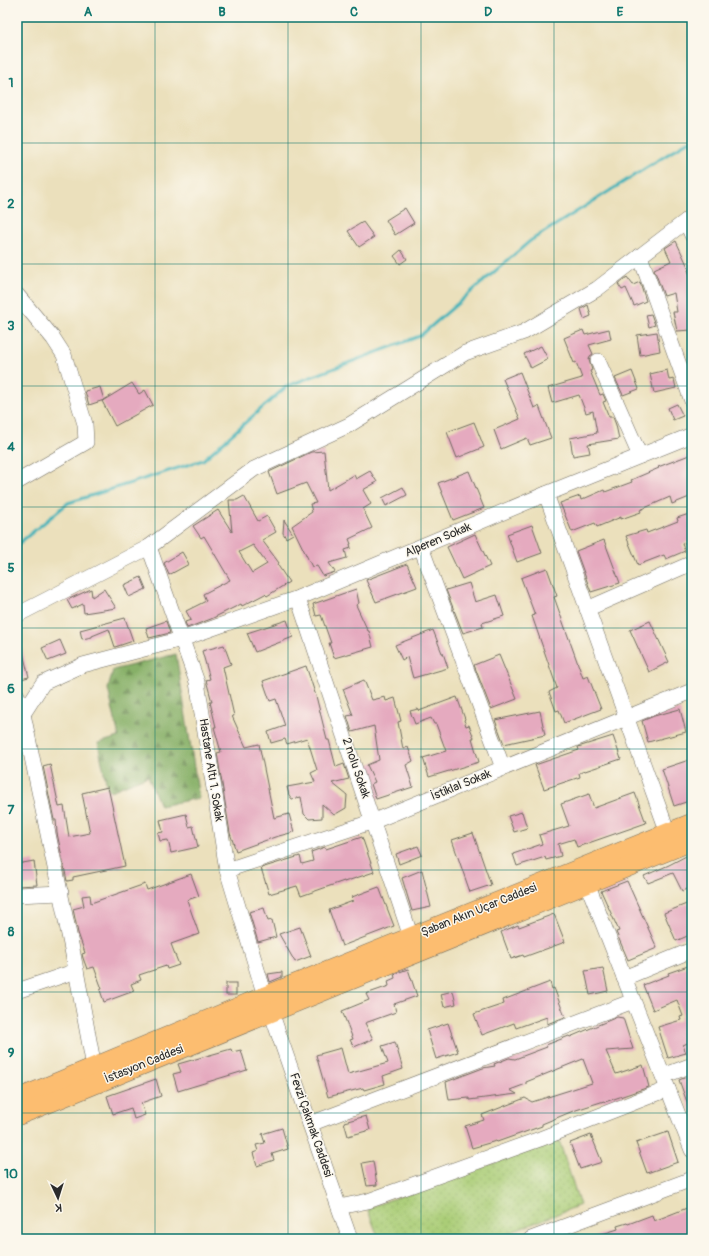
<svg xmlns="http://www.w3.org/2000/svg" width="709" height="1256" font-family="Pangolin,sans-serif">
<defs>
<pattern id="green-dots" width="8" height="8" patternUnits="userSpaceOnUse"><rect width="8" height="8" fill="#aacd77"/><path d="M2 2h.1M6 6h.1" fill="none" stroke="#92b067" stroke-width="1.8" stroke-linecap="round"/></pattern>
<pattern id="forest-firs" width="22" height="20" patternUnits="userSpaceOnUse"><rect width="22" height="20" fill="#87b068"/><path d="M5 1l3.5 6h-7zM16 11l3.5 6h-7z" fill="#6f8f56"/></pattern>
</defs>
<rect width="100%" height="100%" fill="#fbf7ec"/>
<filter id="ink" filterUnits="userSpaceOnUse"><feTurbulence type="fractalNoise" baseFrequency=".025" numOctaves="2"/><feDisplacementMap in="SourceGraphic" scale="8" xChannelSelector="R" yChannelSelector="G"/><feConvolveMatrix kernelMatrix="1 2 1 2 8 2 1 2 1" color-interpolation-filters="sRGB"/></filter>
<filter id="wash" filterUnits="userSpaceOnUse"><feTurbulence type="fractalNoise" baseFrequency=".012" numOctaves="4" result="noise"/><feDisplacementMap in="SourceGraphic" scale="16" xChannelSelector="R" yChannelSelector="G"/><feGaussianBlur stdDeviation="0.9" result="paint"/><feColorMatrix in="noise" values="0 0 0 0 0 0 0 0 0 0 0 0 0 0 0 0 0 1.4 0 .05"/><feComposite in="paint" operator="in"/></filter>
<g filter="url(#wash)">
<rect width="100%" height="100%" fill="#ebe0bc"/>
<path fill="url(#green-dots)" stroke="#6a7c51" d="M559 1140 580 1205 494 1239H379L367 1208Z"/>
<path fill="url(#forest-firs)" stroke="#596e4a" d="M176 654 199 798 160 806 148 776 108 792 98 743 119 737 108 689 113 670Z"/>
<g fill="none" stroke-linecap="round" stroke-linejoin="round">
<path stroke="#44b4ba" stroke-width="3" d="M17 545 68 503 203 460 287 386 420 336 530 241 692 139"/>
</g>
<g id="blocks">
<g fill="#e5aabf" fill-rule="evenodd">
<path d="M405 208 414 223 395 235 386 220Z"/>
<path d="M363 222 374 237 359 247 348 231Z"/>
<path d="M676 241 689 269 688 270 692 280V330L677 331 673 312H677L674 293 664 296 654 269 671 261 665 248Z"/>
<path d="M401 250 407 259 400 264 394 256Z"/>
<path d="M627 277 633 285 640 282 646 301 634 306 626 288 622 290 618 284Z"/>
<path d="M588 305 591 316 584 319 581 309Z"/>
<path d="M651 314 655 325 649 327 646 315Z"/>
<path d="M609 329 611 339 589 345 593 354 590 356 589 360 592 370 590 371 600 395 603 394 606 401 603 402 609 417H613L616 425 619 439 588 444 590 453 573 456 570 438 597 433 593 411 586 413 579 395 552 403 548 388 582 378 576 362 574 363 564 338 583 330 585 335Z"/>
<path d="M657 332 660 351 640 355 637 335Z"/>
<path d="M541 346 548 359 531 368 524 354Z"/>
<path d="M667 370 669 380 674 379 676 388 654 393 650 374Z"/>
<path d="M632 371 639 389 623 395 615 378Z"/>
<path d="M520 372 534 408 539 406 551 438 530 445 527 438 501 449 494 430 520 419 503 379Z"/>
<path d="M132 383 139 394 145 390 153 405 115 426 102 401 104 400 89 405 85 391 100 387 104 400Z"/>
<path d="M677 404 683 416 673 420 668 408Z"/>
<path d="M474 422 484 447 457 458 447 432Z"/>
<path d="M324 451 328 490 354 475 356 479 370 471 377 482 363 490 371 504 363 509 372 528 349 539 351 544H350L351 548 345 550 347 558 329 563 335 572 323 576 317 566 312 567 292 526 312 512 310 504 316 503 306 483 277 494 269 472 311 452Z"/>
<path d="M692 454V496L672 504 670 497 640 510 641 512 621 519V517L597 527 595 523 572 532 560 503 580 496 581 500 604 490 605 492 632 482 631 480 659 468 658 467Z"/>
<path d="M469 471 484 508 453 520 438 483Z"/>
<path d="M403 487 407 495 386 506 382 498Z"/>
<path d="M244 496 258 521 267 516 276 532 262 540 279 563 277 564 289 582 267 596 265 594 242 606 241 604 211 619 187 628 185 622 191 620 186 611 206 601 203 594 230 580 204 536 201 538 193 526 218 510 232 532 229 500H237ZM253 545 267 564 252 573 239 552Z"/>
<path d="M692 513V540L682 544 685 551 666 559 664 555 638 565 626 536 646 530 647 533 678 521 677 518Z"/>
<path d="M284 520 293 534 286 538 283 533Z"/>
<path d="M532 525 542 553 517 562 507 534Z"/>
<path d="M475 534 490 566 462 579 447 547Z"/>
<path d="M604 540 620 583 591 592 576 551Z"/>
<path d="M182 552 189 564 169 575 164 563Z"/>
<path d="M407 564 417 587 376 602 366 580Z"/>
<path d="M547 568 557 596 554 597 583 678 588 676 601 709 564 723 559 710 556 711 549 692 557 688 532 616 535 615 521 578Z"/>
<path d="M141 577 146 589 129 597 124 585Z"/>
<path d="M469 583 475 602 497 595 504 616 482 623 483 627 463 633 446 590Z"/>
<path d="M91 589 92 597 104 589 116 608 84 613 83 604 72 609 67 600Z"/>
<path d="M356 589 359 603 356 605 368 631H369L373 647 334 658 329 643H331L321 615 316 616 313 604Z"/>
<path d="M125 618 133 641 115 647 109 629 92 636V637L82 639 80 630Z"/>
<path d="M287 620 293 637 255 652 247 633Z"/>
<path d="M166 621 170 633 149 638 146 628Z"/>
<path d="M650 621 669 662 649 672 630 630Z"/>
<path d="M433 630 442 653H443L448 668 413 678 407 657 402 660 395 645Z"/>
<path d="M60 640 66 654 48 661 42 648Z"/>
<path d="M20 641 29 677 17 680V642Z"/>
<path d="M224 645 231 664 223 667 234 716H232L246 747 259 744 274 818 289 814 294 832 275 837 236 851 230 833 217 753 221 752 214 727H216L210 702H212L206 680 210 679 202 651Z"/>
<path d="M499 655 517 699 491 709 474 665Z"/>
<path d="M306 666 316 696 327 740H329L336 767 344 764 349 779 332 783 347 795 346 808 334 815 322 804V818L309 819 304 814 301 797 292 799 289 795 287 787 315 782 311 773 317 770 307 738 287 744 285 739 271 743 268 732 285 726 276 699 270 701 263 681Z"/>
<path d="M364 680 372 700 385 697 386 701 395 698 401 721 398 722 403 749 408 747 413 761 406 765 413 787 376 799 371 784 375 782 367 765 379 760 374 726 352 732 347 716 353 715 343 689Z"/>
<path d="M457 697 465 719 464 720 466 726 469 725 474 738H472L479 762 429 777 423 758 446 751 436 724H434L431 718 415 724 410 711 418 709 419 711Z"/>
<path d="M680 709 686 732 648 742 642 721 654 716Z"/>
<path d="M540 711 545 735 504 744 495 720Z"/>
<path d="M613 736 621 759 579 773 580 777 544 789 535 765 579 750 578 747Z"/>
<path d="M692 759V800L674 806 662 769Z"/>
<path d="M50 764 59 807 64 806 69 837 90 833 82 793 108 787 125 866 73 877V880L67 881 57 833 56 820H54L43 766Z"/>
<path d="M635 793 646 823 577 847 574 839 558 844 561 856 546 860 545 857 517 866 513 854 542 844 539 835 569 826 561 804 589 794 594 808Z"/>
<path d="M522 812 527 828 514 832 508 816Z"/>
<path d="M186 814 189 827 193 826 198 847 171 853 168 840 160 841 158 833 163 832 160 820Z"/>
<path d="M473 833 491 885 470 892 452 840Z"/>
<path d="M362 837 374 872 344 882V881L301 896 297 886 269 894 261 868 300 856 302 864 313 861 311 852 325 847 326 849Z"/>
<path d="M418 846 422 855 399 864 396 854Z"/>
<path d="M692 853V887L682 891 673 873 648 883 644 876 669 865Z"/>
<path d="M34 861 37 885 17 886V864Z"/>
<path d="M422 870 431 907 412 911 402 878Z"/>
<path d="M191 874 199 896 187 900 199 934 171 944 179 965 167 969 166 966 139 975 141 980 131 984 134 991 104 1002 100 990 102 989 94 967 87 969 83 958 82 954 85 953 78 933 73 909 84 906 82 896 90 895 91 903 145 884 147 890Z"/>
<path d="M627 881 657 948 628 960 616 932 619 931 601 891Z"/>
<path d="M379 887 394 926 342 946 329 910 353 901 352 897Z"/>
<path d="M689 903 692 910V934L676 941 664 913Z"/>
<path d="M264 908 268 921 272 920 276 937 258 942 249 912Z"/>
<path d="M554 914 565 942 524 957 523 955 511 959 501 932 518 925 519 927Z"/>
<path d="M300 927 311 956 295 962 279 934Z"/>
<path d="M688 966 692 978V1041L683 1045 686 1053 668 1058 658 1027 681 1020 680 1017 683 1016 677 1000 653 1010 643 985 669 975 668 973Z"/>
<path d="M603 968 608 991 590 995 585 971Z"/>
<path d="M408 969 417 996 394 1004 396 1012 365 1023 373 1039 354 1047 350 1040 353 1039 342 1011 369 1000 366 994 389 986 388 981 395 978 394 974Z"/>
<path d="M282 972V977L270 982 268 974Z"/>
<path d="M550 982 552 989 554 988 565 1017 547 1024V1017L516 1028 514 1023 482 1035 474 1014 504 1004 503 1000Z"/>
<rect x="226" y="983" width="10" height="12"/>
<path d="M453 991 456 1004 444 1007 441 994Z"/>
<path d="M617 1017 623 1018 633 1049 606 1051 616 1074 643 1065 649 1087 605 1102 604 1101 573 1111 542 1124V1126L497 1142 496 1141 472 1148 465 1126 484 1120 482 1115 525 1098 532 1102 592 1083 583 1059 526 1082V1084L510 1090 517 1094 469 1100V1098L449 1100 446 1082 483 1068 495 1066 494 1064 509 1058 515 1059 547 1047 546 1045 569 1036 570 1037Z"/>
<path d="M448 1023 458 1052 436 1059 427 1030Z"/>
<path d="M395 1042 403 1069 383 1076 385 1084 364 1090 363 1088 328 1097 316 1055 341 1048 348 1074 388 1063 382 1046Z"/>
<path d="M231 1049 232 1052 241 1050 247 1070 178 1091 173 1074 181 1072 178 1064Z"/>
<path d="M692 1075V1112L691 1113 679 1080Z"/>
<path d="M156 1079 161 1096 141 1103 145 1115 134 1119 131 1108 113 1114 107 1096Z"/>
<path d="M366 1116 370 1130 348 1136 344 1122Z"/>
<path d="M282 1128 288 1149 272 1154 274 1160 257 1166 253 1153 258 1151 256 1145 265 1143 262 1134Z"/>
<path d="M668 1132 678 1162 647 1173 636 1143Z"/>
<path d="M591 1135 602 1162 580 1169 570 1143Z"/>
<path d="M373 1161 377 1185 367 1186 362 1163Z"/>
<path d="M692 1206V1237L688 1239H593V1237L618 1229 617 1226 627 1223 628 1224 652 1215 654 1221Z"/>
</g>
</g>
</g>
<g filter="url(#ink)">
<use href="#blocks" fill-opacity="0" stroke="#6e6a5e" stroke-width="1"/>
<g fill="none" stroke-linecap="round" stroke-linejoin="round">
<defs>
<g id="minor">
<path d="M686 221 692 235"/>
<path d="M640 256 692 401"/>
<path d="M17 295 53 338 64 355 85 424 86 442 17 482"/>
<path d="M598 361 640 456"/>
<path d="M546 494 668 833"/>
<path d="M149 547 197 682 227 870 265 996"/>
<path d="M421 547 503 768"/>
<path d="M298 598 411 937"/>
<path d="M587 609 692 563"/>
<path d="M17 615 149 547 254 469 349 425 465 353 524 332 597 289 686 221 692 218"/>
<path d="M17 695 23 714 72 949 94 1067 98 1077"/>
<path d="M17 720 23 714 43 683 83 665 182 639 298 598 546 494 692 435"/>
<path d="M227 870 374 821 692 691"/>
<path d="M587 883 692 1150"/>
<path d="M17 895 61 893"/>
<path d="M624 978 692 950"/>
<path d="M17 991 76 971"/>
<path d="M271 1012 350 1239"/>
<path d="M663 1076 692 1065"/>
<path d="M310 1124 633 1001"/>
<path d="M339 1207 368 1201 540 1139 668 1089"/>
<path d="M531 1239 692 1179"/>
</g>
<g id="major">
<path d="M17 1099 265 996 692 823"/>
<path d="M17 1116 692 841"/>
</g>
</defs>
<use href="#minor" stroke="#6e6a5e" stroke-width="16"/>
<use href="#major" stroke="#6e6a5e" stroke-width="20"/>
<use href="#minor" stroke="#fff" stroke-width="15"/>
<use href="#major" stroke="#fcbd6f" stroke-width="19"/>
</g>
</g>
<path fill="none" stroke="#0f766e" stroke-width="1" stroke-opacity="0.55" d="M155 17V1239M288 17V1239M421 17V1239M554 17V1239M17 143H692M17 264H692M17 386H692M17 507H692M17 628H692M17 749H692M17 870H692M17 992H692M17 1113H692"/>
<g text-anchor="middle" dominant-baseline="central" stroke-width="3" stroke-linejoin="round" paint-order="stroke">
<g font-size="12" fill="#2b2b2b" stroke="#fbf7ec">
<text transform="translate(438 540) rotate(-23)">Alperen Sokak</text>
<text transform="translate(356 768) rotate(71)">2 nolu Sokak</text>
<text transform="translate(211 770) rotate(81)">Hastane Altı 1. Sokak</text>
<text transform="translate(461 785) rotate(-22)">İstiklal Sokak</text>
<text transform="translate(479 910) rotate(-22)">Şaban Akın Uçar Caddesi</text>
<text transform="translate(144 1064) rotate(-22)">İstasyon Caddesi</text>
<text transform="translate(311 1125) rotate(71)">Fevzi Çakmak Caddesi</text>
</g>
</g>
<rect width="709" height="1256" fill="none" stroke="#fbf7ec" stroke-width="44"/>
<g transform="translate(58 1198) rotate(176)" stroke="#fbf7ec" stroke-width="3" paint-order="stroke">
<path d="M0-3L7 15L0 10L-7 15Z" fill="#2b2b2b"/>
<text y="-6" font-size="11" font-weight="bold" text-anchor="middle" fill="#2b2b2b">K</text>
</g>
<rect x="22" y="22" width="665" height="1212" fill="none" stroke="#0f766e" stroke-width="1.5"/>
<g font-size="13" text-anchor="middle" font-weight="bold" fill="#0f766e">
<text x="88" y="16">A</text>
<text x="222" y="16">B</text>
<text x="354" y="16">C</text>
<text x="488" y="16">D</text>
<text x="620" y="16">E</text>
<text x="11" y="87">1</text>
<text x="11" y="208">2</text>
<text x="11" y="330">3</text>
<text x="11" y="451">4</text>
<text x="11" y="572">5</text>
<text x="11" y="693">6</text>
<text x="11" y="814">7</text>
<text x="11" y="936">8</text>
<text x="11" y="1057">9</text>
<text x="11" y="1178">10</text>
</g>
</svg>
